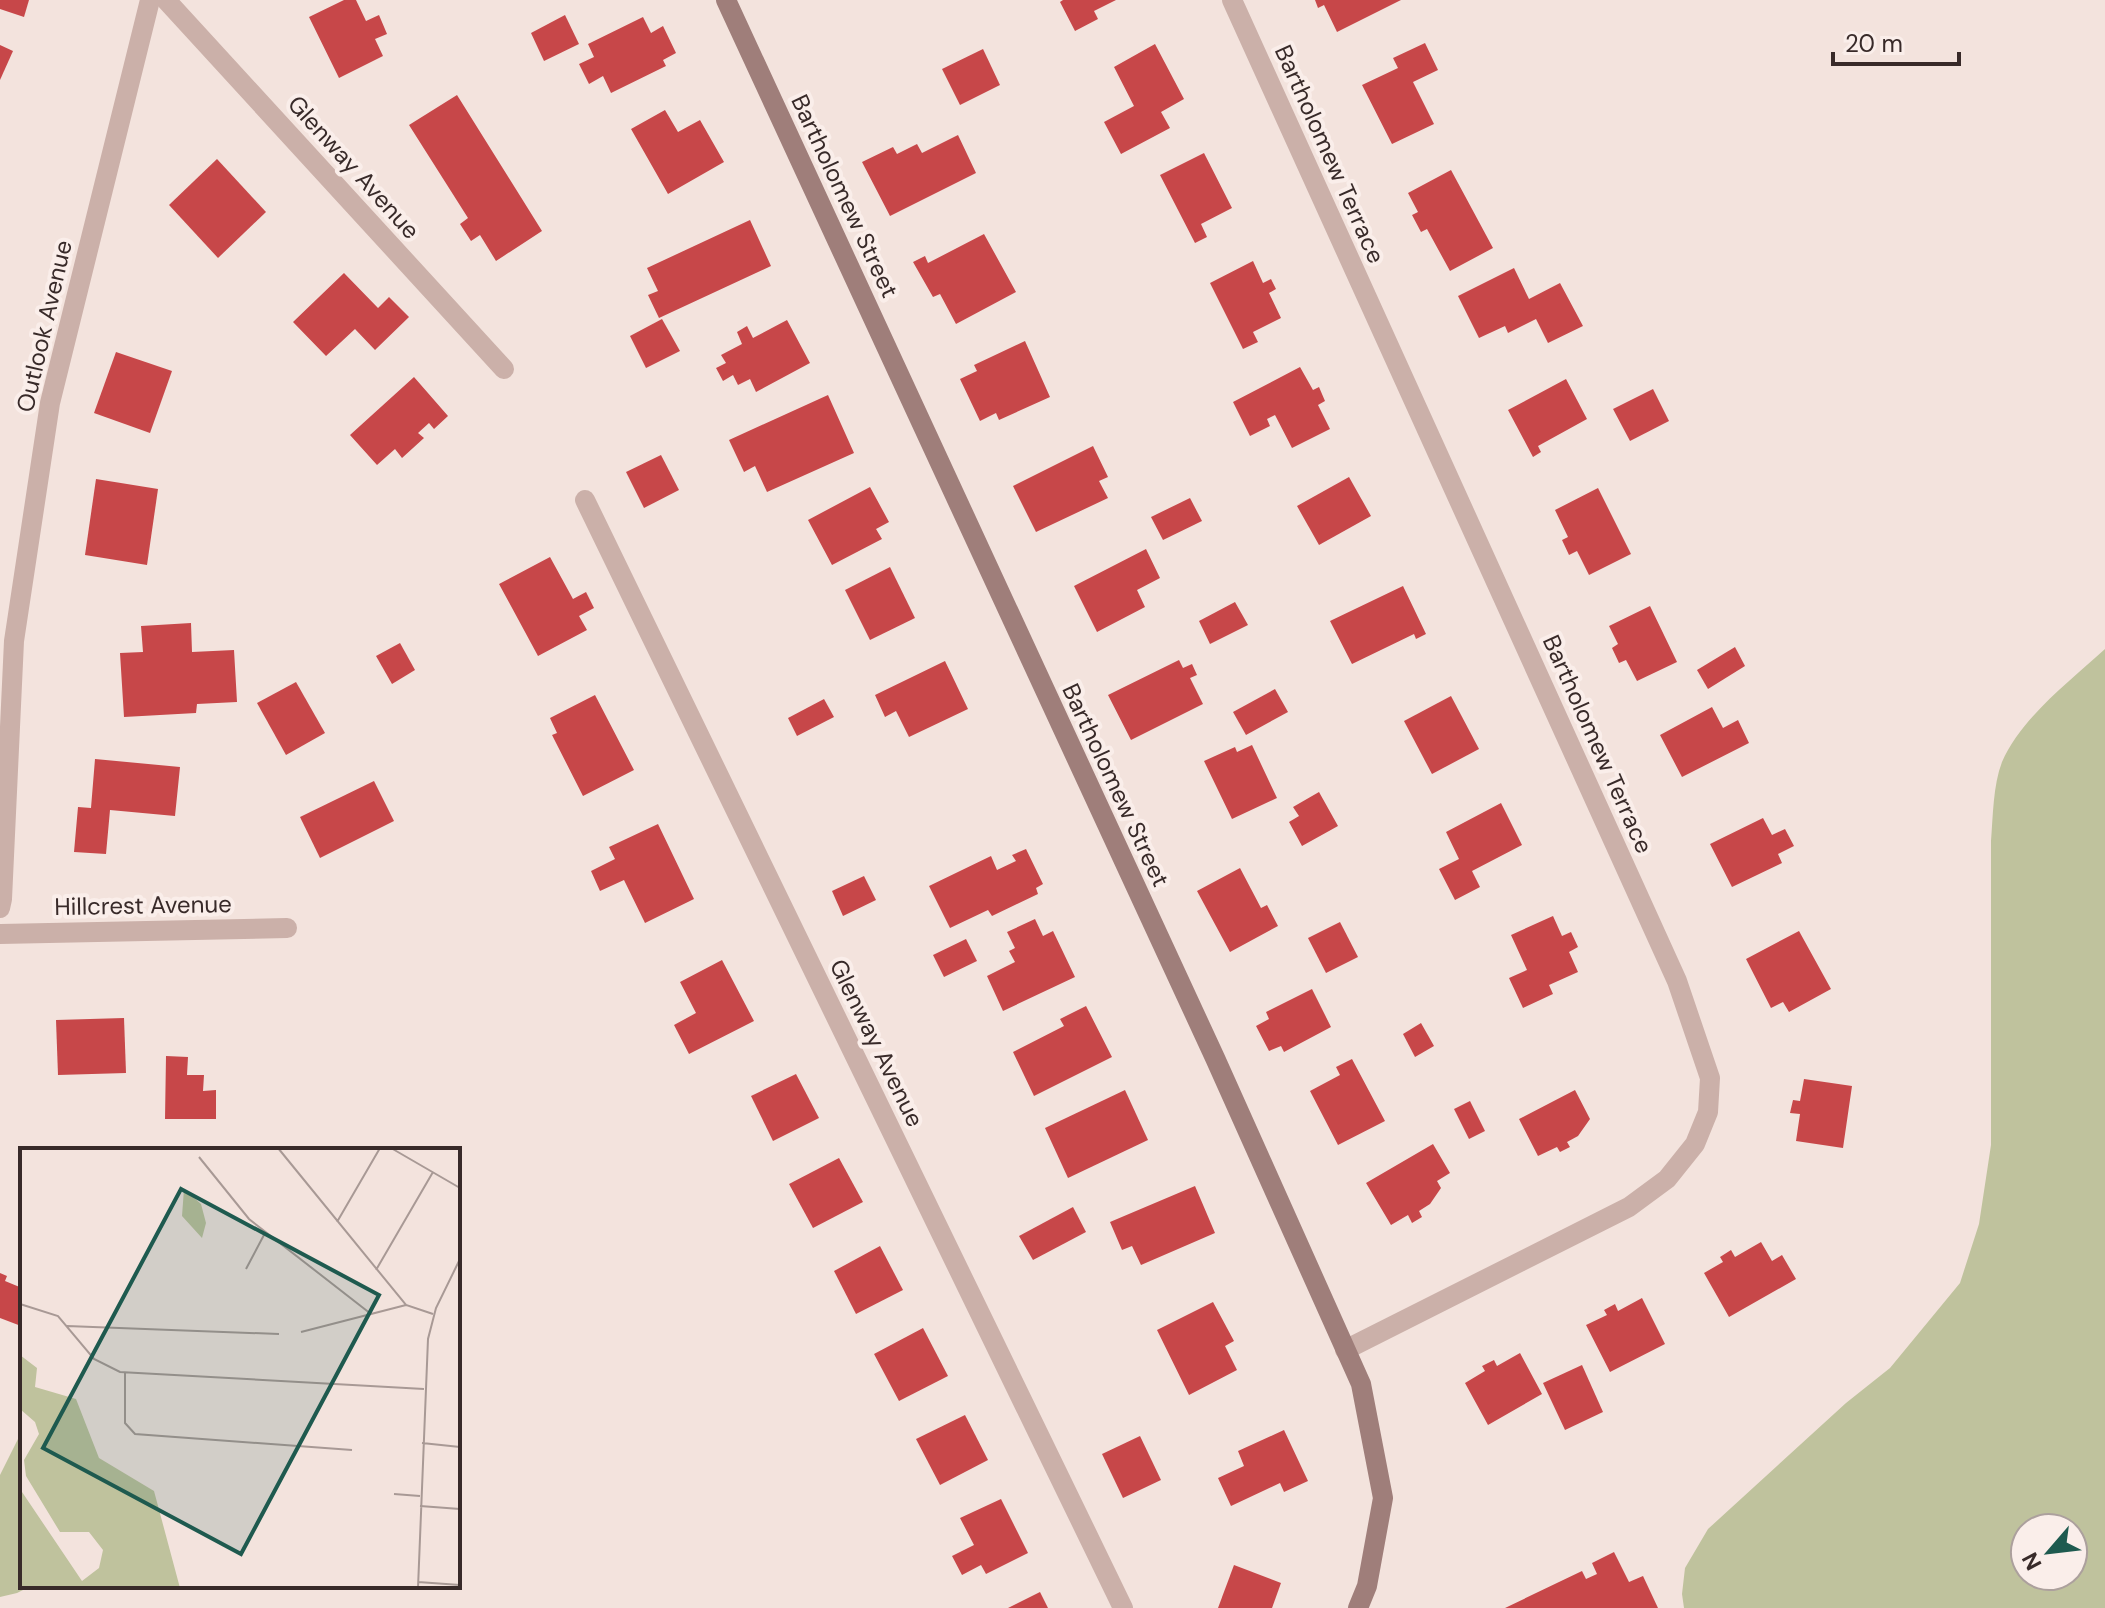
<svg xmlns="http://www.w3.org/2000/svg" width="2105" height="1608" font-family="'DM Sans',sans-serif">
<rect width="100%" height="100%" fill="#f3e3dd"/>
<g fill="#bfc29d" fill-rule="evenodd">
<path d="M2105 649V1608H1684L1682 1594 1685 1568 1708 1529 1846 1403 1890 1368 1960 1283 1979 1224 1991 1145V841C1993 817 1993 785 2002 762 2021 718 2070 681 2105 649ZM2025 1528H2073V1576H2025Z"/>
<path d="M22 1431V1586H31L17 1593 0 1597V1475Z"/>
</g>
<g fill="#c74749">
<path d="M0 0H29L24 17 0 9Z"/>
<path d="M344 0H356L366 21 379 15 387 34 375 39 383 56 339 78 309 17Z"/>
<path d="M1063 0H1116L1094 11 1098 19 1075 31 1060 2Z"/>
<path d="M1315 0H1401L1337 32 1324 5 1318 8Z"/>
<path d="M565 15 579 44 544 61 531 33Z"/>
<path d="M643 17 651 33 663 26 676 53 663 60 666 66 611 93 603 76 589 84 579 64 594 57 588 44Z"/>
<path d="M1425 43 1438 70 1413 82 1434 124 1392 144 1362 85 1398 68 1393 58Z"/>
<path d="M1155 44 1184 99 1161 112 1170 128 1121 154 1104 122 1134 106 1114 67Z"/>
<path d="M0 45 13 51 0 80Z"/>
<path d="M983 49 1000 85 960 105 942 69Z"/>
<path d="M457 95 542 231 496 261 480 235 471 241 460 224 468 218 409 125Z"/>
<path d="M665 110 678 132 700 120 724 162 668 194 631 129Z"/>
<path d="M958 135 976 173 890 216 862 162 893 147 897 154 917 144 922 153Z"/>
<path d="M1204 153 1232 208 1201 224 1207 237 1195 243 1160 175Z"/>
<path d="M217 159 266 212 218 258 169 205Z"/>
<path d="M1451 170 1493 248 1450 271 1427 229 1421 232 1412 215 1418 212 1408 193Z"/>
<path d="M750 220 771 266 659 318 648 295 658 291 647 268Z"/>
<path d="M984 234 1016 292 956 324 940 294 933 297 913 262 925 256 928 263Z"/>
<path d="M1253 261 1263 283 1271 279 1276 289 1269 293 1281 318 1253 332 1258 342 1243 349 1210 283Z"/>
<path d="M1514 268 1529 299 1560 283 1583 326 1548 343 1536 319 1508 333 1505 326 1479 338 1458 296Z"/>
<path d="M344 273 378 308 389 297 409 317 375 350 355 329 326 356 293 322Z"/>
<path d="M662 319 680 351 646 368 630 336Z"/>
<path d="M787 320 810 363 756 392 750 379 738 385 733 375 723 381 716 368 726 363 721 355 742 344 737 332 747 326 753 338Z"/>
<path d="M1025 341 1050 397 999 420 996 413 980 421 960 379 977 371 974 365Z"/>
<path d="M116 352 172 371 150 433 94 413Z"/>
<path d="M1300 367 1313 390 1319 387 1325 401 1318 405 1330 429 1292 448 1275 415 1267 419 1270 426 1250 436 1233 402Z"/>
<path d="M414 377 448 416 434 429 429 423 418 433 424 438 402 458 395 449 377 465 350 435Z"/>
<path d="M1566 379 1587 419 1538 446 1541 452 1533 457 1508 410Z"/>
<path d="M1653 389 1669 421 1630 441 1613 409Z"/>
<path d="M828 395 854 453 767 492 755 466 744 472 729 440Z"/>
<path d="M1093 446 1108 477 1099 481 1108 498 1036 532 1013 486Z"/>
<path d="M661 455 679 490 644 508 626 472Z"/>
<path d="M1349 477 1371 516 1319 545 1297 506Z"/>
<path d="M96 479 158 489 147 565 85 555Z"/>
<path d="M870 487 889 522 876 529 882 539 832 565 808 520Z"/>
<path d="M1598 488 1631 554 1589 575 1577 551 1569 555 1562 540 1568 537 1555 510Z"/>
<path d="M1190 498 1202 521 1163 540 1151 517Z"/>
<path d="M1146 549 1160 578 1137 590 1145 607 1097 632 1074 586Z"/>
<path d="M550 557 573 599 586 592 594 608 579 616 587 630 538 656 499 584Z"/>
<path d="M890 567 915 618 870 640 845 590Z"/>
<path d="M1403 586 1426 634 1416 639 1414 634 1352 664 1330 621Z"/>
<path d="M1235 602 1248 625 1210 644 1199 621Z"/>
<path d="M1650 606 1677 662 1637 681 1626 660 1619 663 1612 648 1618 644 1609 626Z"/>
<path d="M191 623 192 652 234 650 237 702 197 704 196 713 124 717 120 653 143 652 141 626Z"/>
<path d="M400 643 415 670 392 684 376 656Z"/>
<path d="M1735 647 1745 666 1708 689 1697 670Z"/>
<path d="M1179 660 1183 668 1192 664 1197 675 1190 678 1203 704 1131 740 1108 695Z"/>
<path d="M945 661 968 709 909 737 896 711 885 717 875 695Z"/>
<path d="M296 682 325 733 286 755 257 703Z"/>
<path d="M1275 689 1288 712 1246 735 1233 712Z"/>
<path d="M595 695 634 770 583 796 552 735 557 733 550 718Z"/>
<path d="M1451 696 1479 749 1432 774 1404 721Z"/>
<path d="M824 699 834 717 797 736 788 718Z"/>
<path d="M1712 707 1723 728 1738 720 1749 743 1682 777 1660 735Z"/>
<path d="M1252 745 1277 798 1232 819 1204 761 1235 747 1237 752Z"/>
<path d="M95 759 180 767 175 816 110 810 106 854 74 852 78 807 91 808Z"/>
<path d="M374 781 394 821 320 858 300 817Z"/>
<path d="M1319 792 1338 826 1302 846 1289 822 1299 816 1293 807Z"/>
<path d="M1501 803 1522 845 1472 871 1480 887 1455 900 1439 869 1459 859 1446 832Z"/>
<path d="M1763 818 1772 835 1785 829 1794 846 1778 854 1782 863 1732 887 1710 844Z"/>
<path d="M658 824 694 899 645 923 624 880 600 891 591 871 615 859 609 847Z"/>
<path d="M1026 849 1043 884 1036 888 1038 894 992 916 988 910 950 928 929 886 991 856 997 870 1016 861 1012 855Z"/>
<path d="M1240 868 1261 908 1267 905 1278 926 1230 952 1197 891Z"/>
<path d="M864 876 876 900 843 916 832 891Z"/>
<path d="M1553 916 1562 936 1571 932 1578 947 1569 952 1578 972 1549 985 1553 994 1523 1008 1509 978 1527 970 1511 935Z"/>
<path d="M1035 919 1043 936 1053 931 1075 977 1003 1011 987 976 1015 962 1009 951 1015 948 1007 932Z"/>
<path d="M1340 922 1358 957 1326 973 1308 938Z"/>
<path d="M1799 931 1831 989 1789 1012 1783 1002 1771 1008 1746 959Z"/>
<path d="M966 939 977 961 944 977 933 955Z"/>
<path d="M722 960 754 1021 689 1054 674 1025 696 1013 680 982Z"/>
<path d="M1312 989 1331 1027 1284 1052 1281 1046 1269 1051 1256 1026 1269 1019 1266 1012Z"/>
<path d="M1086 1006 1112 1057 1034 1096 1013 1052 1064 1026 1060 1019Z"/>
<path d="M124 1018 126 1073 58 1075 56 1020Z"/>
<path d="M1421 1023 1434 1046 1415 1057 1403 1034Z"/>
<path d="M166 1056 188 1057 187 1075H204L203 1091 216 1090V1119H165Z"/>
<path d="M1352 1059 1385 1121 1338 1145 1310 1091 1340 1075 1336 1067Z"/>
<path d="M796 1074 819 1118 773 1141 751 1096Z"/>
<path d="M1804 1079 1852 1086 1843 1148 1796 1141 1800 1114 1790 1113 1793 1100 1800 1101Z"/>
<path d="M1125 1090 1148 1140 1068 1178 1045 1128Z"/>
<path d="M1575 1090 1590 1119 1578 1136 1567 1142 1570 1147 1560 1152 1557 1147 1538 1156 1519 1119Z"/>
<path d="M1470 1101 1485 1131 1469 1139 1454 1109Z"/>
<path d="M1433 1144 1450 1173 1437 1181 1441 1188 1430 1204 1419 1211 1422 1217 1412 1223 1408 1215 1391 1225 1366 1183Z"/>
<path d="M839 1158 863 1202 813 1228 789 1184Z"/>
<path d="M1195 1186 1215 1233 1141 1265 1132 1246 1122 1250 1110 1222Z"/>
<path d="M1073 1207 1086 1232 1033 1260 1019 1236Z"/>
<path d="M1761 1242 1772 1261 1782 1255 1796 1279 1729 1317 1704 1273 1723 1262 1720 1257 1731 1250 1735 1257Z"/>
<path d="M880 1246 903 1290 856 1314 834 1271Z"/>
<path d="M0 1273 7 1276 5 1281 22 1288 21 1326 0 1318Z"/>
<path d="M1642 1298 1665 1344 1610 1372 1586 1325 1607 1315 1604 1310 1615 1304 1618 1311Z"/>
<path d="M1213 1302 1234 1341 1225 1346 1237 1370 1189 1395 1157 1330Z"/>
<path d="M923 1328 948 1376 899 1401 874 1354Z"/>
<path d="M1520 1353 1542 1394 1488 1425 1465 1383 1485 1371 1482 1366 1494 1360 1497 1366Z"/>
<path d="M1582 1365 1603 1412 1565 1430 1543 1383Z"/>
<path d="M965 1415 988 1460 940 1485 916 1439Z"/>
<path d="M1284 1430 1308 1481 1284 1492 1280 1483 1231 1506 1218 1478 1244 1466 1238 1451Z"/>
<path d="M1140 1436 1161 1480 1123 1498 1102 1454Z"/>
<path d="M1001 1499 1028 1553 986 1574 981 1565 962 1575 952 1556 974 1545 960 1518Z"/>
<path d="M1614 1552 1629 1582 1643 1576 1658 1608H1505L1582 1571 1586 1579 1597 1574 1592 1563Z"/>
<path d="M1234 1565 1281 1583 1272 1608H1218Z"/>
<path d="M1040 1592 1048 1608H1008Z"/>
</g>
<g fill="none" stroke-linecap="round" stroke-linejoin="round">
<g stroke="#cbb0a9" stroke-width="20">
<path d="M166 0 504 369"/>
<path d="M1232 0 1677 981 1710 1078 1708 1112 1695 1144 1667 1179 1629 1207 1345 1350"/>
<path d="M585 500 1123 1608"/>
<path d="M0 908 2 899 14 641 50 403 150 0"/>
<path d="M0 934 287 928"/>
</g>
<path stroke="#9f7e7a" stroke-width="20" d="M726 0 1215 1058 1361 1384 1383 1498 1367 1586 1358 1608"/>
</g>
<g text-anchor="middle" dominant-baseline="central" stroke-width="8" stroke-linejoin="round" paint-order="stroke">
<g font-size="24" fill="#382a29" stroke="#faeeea">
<text transform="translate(1330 154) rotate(66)">Bartholomew Terrace</text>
<text transform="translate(354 167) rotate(48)">Glenway Avenue</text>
<text transform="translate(845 196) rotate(65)">Bartholomew Street</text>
<text transform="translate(44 326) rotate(-77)">Outlook Avenue</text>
<text transform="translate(1598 744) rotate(66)">Bartholomew Terrace</text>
<text transform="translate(1116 785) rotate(65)">Bartholomew Street</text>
<text transform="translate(143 905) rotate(-1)">Hillcrest Avenue</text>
<text transform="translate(877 1043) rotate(64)">Glenway Avenue</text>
</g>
</g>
<g transform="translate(20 1148)">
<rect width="440" height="440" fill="#f3e3dd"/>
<path d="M164 41 181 56 186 75 182 90 162 68ZM0 207 17 220 15 239 56 251 79 310 134 343 160 440H0V341L62 433 79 420 83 402 69 384H40L6 328 4 312 19 286 15 274 0 261Z" fill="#bfc29d"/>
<path fill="none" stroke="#a89995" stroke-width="2" d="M258 0 386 157 413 166M371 0 440 40M179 9 229 71 351 166M317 74 360 0M226 121 245 85M356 122 413 24M0 156 38 168 74 211 100 224 404 241M47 178 259 186M281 184 386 157M105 224V275L115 286 332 302M402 295 440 299M374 346 400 348M400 358 440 361M398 434 440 437M398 440 408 191 416 160 440 111"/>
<path fill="#1e5a4f" fill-opacity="0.15" stroke="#1e5a4f" stroke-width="4" d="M161 41 359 147 221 406 23 300Z"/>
<rect width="440" height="440" fill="none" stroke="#382a29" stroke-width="4"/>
</g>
<g transform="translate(2049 1552) rotate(242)"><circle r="38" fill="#faeeea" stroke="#aca09d" stroke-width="2"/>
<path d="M0-6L14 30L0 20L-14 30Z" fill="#1e5a4f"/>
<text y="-12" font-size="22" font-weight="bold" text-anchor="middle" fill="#382a29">N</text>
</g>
<path d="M1833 52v12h126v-12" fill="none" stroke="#382a29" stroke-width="4"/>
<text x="1845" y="52" font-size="24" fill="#382a29" stroke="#faeeea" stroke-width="6" paint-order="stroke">20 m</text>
</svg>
